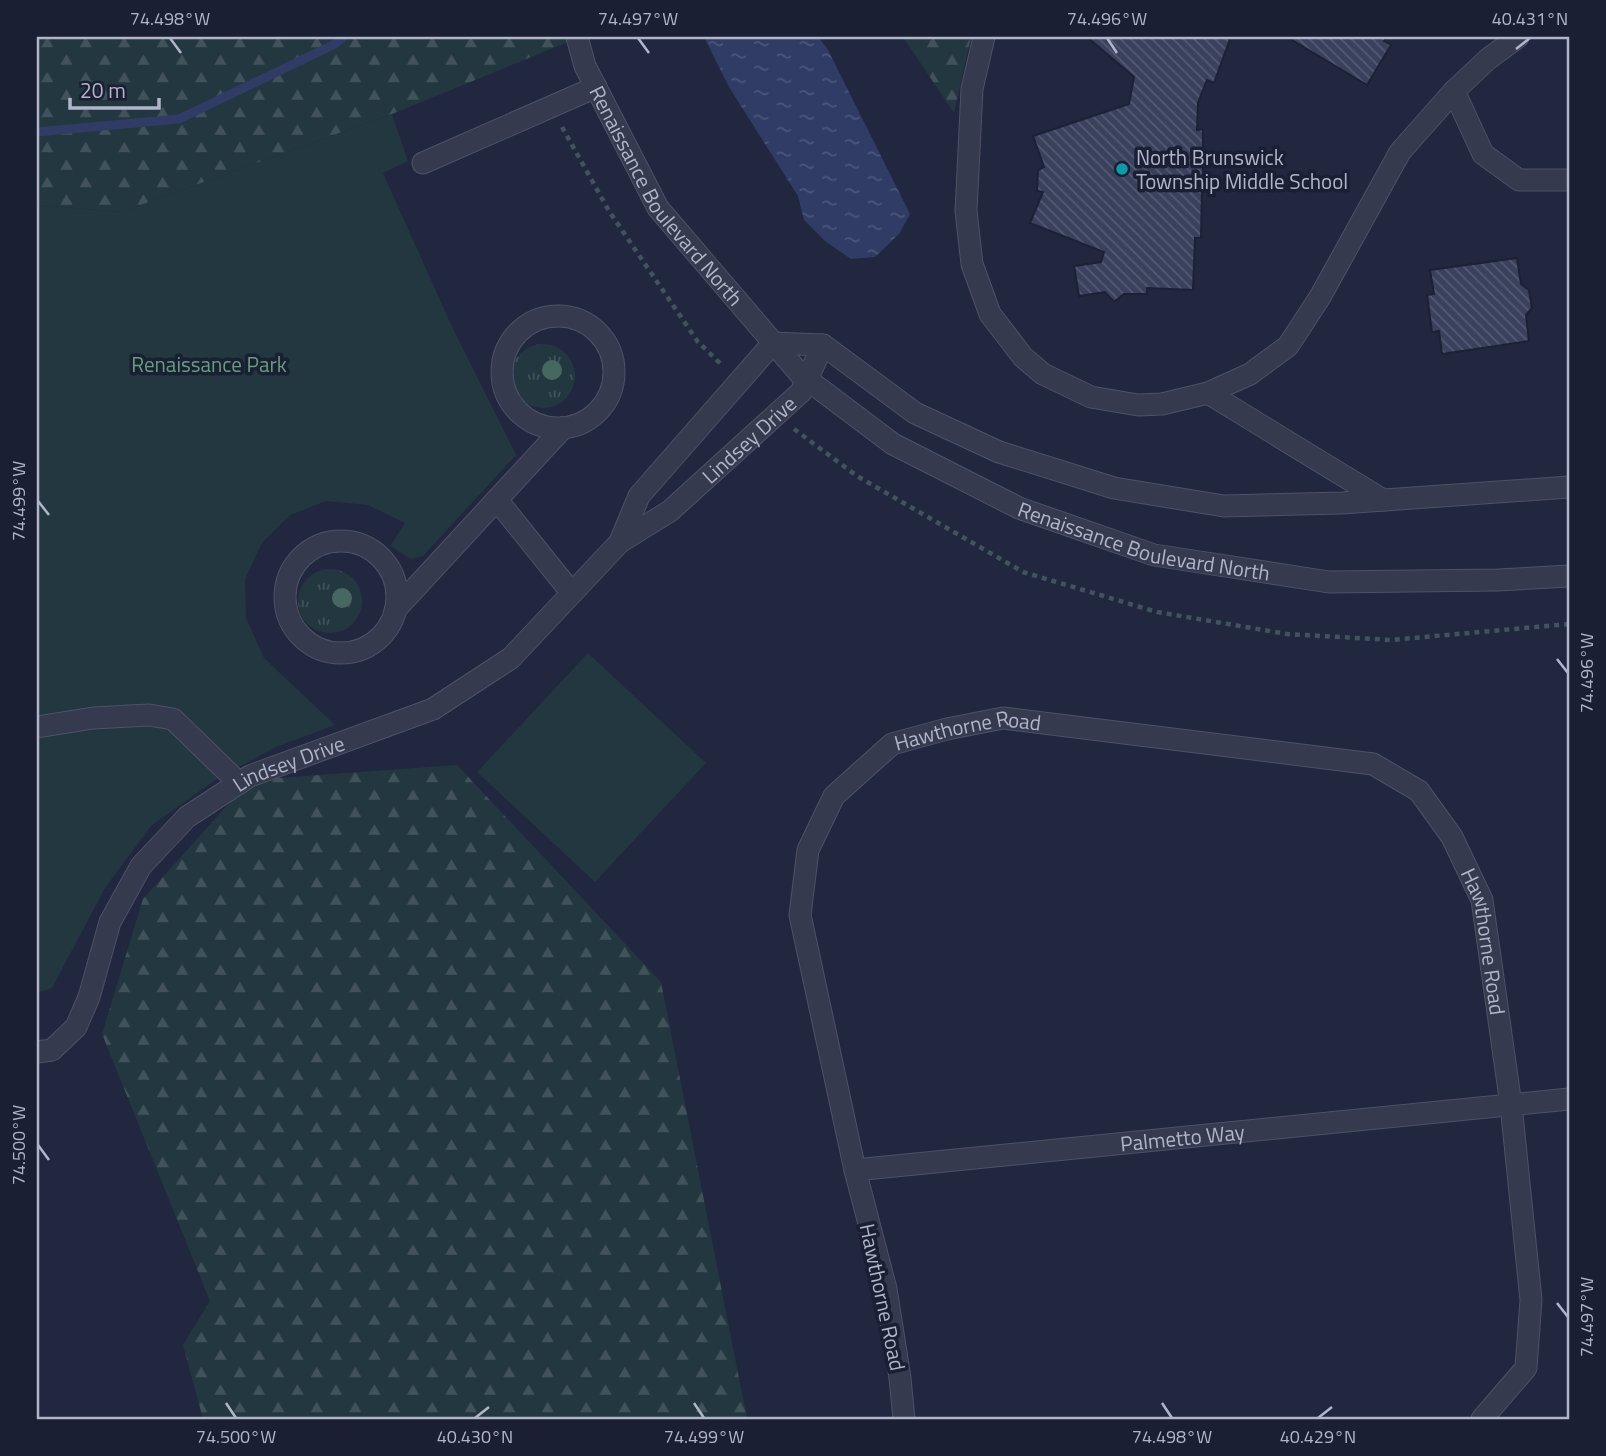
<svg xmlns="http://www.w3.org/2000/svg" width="1606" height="1456" font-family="'Titillium Web',sans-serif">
<defs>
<pattern id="grass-tufts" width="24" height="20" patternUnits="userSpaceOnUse" patternTransform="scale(1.75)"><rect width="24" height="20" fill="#233740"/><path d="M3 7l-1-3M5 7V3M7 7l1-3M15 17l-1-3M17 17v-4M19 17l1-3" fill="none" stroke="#41525a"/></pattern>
<pattern id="forest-firs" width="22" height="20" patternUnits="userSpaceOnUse" patternTransform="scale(1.75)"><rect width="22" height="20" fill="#233740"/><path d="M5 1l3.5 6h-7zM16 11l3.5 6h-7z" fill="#41525a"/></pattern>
<pattern id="water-ripples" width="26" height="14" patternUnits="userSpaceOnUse" patternTransform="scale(1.75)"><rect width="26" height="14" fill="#313c66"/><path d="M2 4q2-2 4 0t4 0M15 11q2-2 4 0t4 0" fill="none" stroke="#4c567b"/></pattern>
<pattern id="building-back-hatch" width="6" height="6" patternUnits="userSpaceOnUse" patternTransform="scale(1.75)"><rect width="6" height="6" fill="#3a415d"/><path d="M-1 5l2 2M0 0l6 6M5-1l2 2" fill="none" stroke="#545a73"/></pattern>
</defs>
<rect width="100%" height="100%" fill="#21273f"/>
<g fill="url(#grass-tufts)">
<circle cx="543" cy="376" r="32"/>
<circle cx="330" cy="601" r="32"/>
</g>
<g fill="url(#forest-firs)">
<path d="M37 37H574L575 39 392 114 122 212 37 205Z"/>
<path d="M903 37H971L954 113Z"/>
<path d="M457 765 661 982 747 1419H203L183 1345 210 1301 102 1034 143 899 250 780Z"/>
</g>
<g fill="#233740">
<path d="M392 114 408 161 383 173 453 329 516 455 423 556 411 559 390 546 405 523 368 505 326 501 290 515 262 543 245 579 246 618 264 658 335 725 276 747 218 778 151 826 105 888 52 988 37 993V205L122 212Z"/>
<path d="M588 653 706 763 595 882 477 772Z"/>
</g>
<path fill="url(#water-ripples)" d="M704 37H818L827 48 910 214 899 234 875 257 851 259 825 241 804 220 798 196 729 87Z"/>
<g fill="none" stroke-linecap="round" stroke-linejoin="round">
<path stroke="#313c66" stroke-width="9" d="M37 132 179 119 335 44 343 37"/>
</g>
<g fill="url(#building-back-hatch)" stroke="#1c2135" stroke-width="2">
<path d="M1087 37H1225L1230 39 1214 83 1207 80 1198 103 1197 130 1203 129V177H1195V191H1202L1201 238H1195L1193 290 1147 288V294H1124L1114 302 1105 292 1079 296 1074 266 1101 262 1104 252 1030 223 1043 192 1037 191 1038 170 1044 167 1033 136 1129 104 1134 77Z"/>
<path d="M1287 37H1387L1384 41 1391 45 1367 85Z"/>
<path d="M1517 258 1521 284 1529 290 1532 308 1526 315 1529 341 1442 354 1439 331 1432 332 1427 295 1434 294 1430 270Z"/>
</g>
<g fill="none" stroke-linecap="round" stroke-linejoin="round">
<defs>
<g id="minor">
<path id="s1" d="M577 37 585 66 658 208 800 374 893 444 1019 508 1154 555 1329 582 1498 580 1569 576"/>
<path d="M984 37 972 89 966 211 972 264 990 314 1023 357 1043 374 1091 397 1138 405 1162 404 1208 393 1250 374 1288 346 1320 297 1400 152 1454 91 1488 59 1518 37"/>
<path d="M1454 91 1483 154 1519 180H1569"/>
<path d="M423 163 596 87"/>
<circle cx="558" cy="372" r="56"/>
<path d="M773 343 823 345 915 413 999 452 1114 488 1224 506 1342 503 1569 487"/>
<path d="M1208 393 1383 500"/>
<path d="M497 500 571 592"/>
<circle cx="341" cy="597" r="56"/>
<path d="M620 542 639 496 773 343"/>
<path d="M395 610 563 428"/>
<path d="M37 727 93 718 149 715 173 719 239 783"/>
<path id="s2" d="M37 1052 52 1050 76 1027 89 997 110 922 141 866 187 817 250 776 433 709 511 658 620 542 670 511 801 392 823 345"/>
<path id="s3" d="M855 1170 1569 1099"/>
<path id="s4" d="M904 1419 900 1378 886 1289 855 1170 800 915 808 850 834 796 892 744 947 729 1003 718 1373 764 1419 791 1452 837 1482 900 1511 1105 1531 1300 1526 1368 1482 1419"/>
</g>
</defs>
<use href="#minor" stroke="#4d5267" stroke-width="23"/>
<g stroke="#41545d" stroke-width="4.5" stroke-dasharray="5 5" stroke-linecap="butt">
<path d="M562 127 609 211 698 342 722 365"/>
<path d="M794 429 857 476 1023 572 1157 612 1287 634 1391 640 1569 624"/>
</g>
<use href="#minor" stroke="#353a4f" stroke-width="21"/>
</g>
<g fill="#466861">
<circle cx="552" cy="370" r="10"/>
<circle cx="342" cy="598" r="10"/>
</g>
<path fill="none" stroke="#b1b5ca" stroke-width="2.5" d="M170 38 181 53M638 38 649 53M1107 38 1117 53M1516 49 1530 38M38 501 49 515M1557 659 1568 673M38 1145 49 1160M1557 1303 1568 1317M226 1403 236 1418M694 1403 704 1418M1162 1403 1172 1418M475 1418 489 1407M1318 1418 1332 1407"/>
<circle fill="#0f9aa8" stroke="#1a1f33" stroke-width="2.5" cx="1122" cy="169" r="7"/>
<g text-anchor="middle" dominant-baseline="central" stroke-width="7" stroke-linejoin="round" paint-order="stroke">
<g font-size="21" fill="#b1b5ca" stroke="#1a1f33" text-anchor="start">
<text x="1136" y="157">North Brunswick<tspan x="1136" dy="24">Township Middle School</tspan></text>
</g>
<g font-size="21" fill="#b1b5ca" stroke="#1a1f33">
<text stroke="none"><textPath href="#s1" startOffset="184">Renaissance Boulevard North</textPath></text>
<text stroke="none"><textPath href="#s2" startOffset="978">Lindsey Drive</textPath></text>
<text stroke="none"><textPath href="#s1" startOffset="796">Renaissance Boulevard North</textPath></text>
<text stroke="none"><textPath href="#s4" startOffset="796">Hawthorne Road</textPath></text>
<text stroke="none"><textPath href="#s2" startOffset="406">Lindsey Drive</textPath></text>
<text stroke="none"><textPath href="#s4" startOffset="1426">Hawthorne Road</textPath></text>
<text stroke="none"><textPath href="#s3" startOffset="329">Palmetto Way</textPath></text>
<text transform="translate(883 1297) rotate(78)">Hawthorne Road</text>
</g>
<g font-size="21" fill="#659e7d" stroke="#1a1f33">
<text x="209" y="364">Renaissance Park</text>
</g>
</g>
<rect width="1606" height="1456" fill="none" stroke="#1a1f33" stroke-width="77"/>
<path d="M70 98v10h89v-10" fill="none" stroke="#b1b5ca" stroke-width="3.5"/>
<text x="80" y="98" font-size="21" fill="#b1b5ca" stroke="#1a1f33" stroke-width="5" paint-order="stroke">20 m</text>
<rect x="38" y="38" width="1530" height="1380" fill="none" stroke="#b1b5ca" stroke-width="2.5"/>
<g font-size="18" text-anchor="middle" fill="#b1b5ca">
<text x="170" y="25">74.498°W</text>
<text x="638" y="25">74.497°W</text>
<text x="1107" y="25">74.496°W</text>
<text x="1530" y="25">40.431°N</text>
<text transform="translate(19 501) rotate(-90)" y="6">74.499°W</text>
<text transform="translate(1587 673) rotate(-90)" y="6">74.496°W</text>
<text transform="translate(19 1145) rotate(-90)" y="6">74.500°W</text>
<text transform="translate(1587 1317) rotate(-90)" y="6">74.497°W</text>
<text x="236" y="1443">74.500°W</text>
<text x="475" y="1443">40.430°N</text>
<text x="704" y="1443">74.499°W</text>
<text x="1172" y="1443">74.498°W</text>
<text x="1318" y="1443">40.429°N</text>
</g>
</svg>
